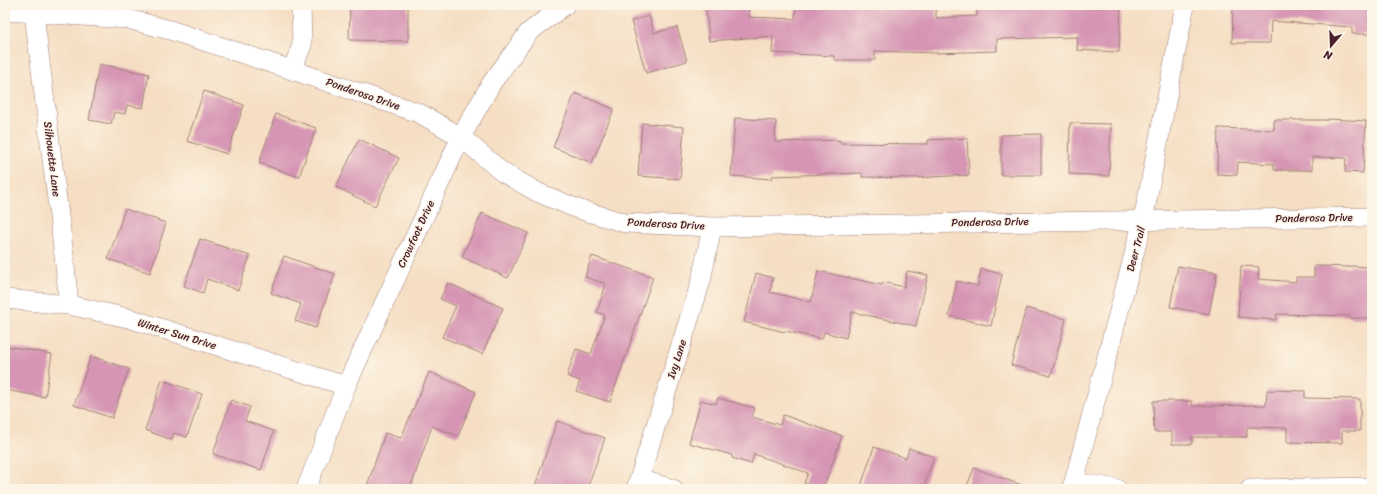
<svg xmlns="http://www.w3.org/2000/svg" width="1377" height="494" font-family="Sriracha,sans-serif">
<rect width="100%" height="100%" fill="#fcf5e5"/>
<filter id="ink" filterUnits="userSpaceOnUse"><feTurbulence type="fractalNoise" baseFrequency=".025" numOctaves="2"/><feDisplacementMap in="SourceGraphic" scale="8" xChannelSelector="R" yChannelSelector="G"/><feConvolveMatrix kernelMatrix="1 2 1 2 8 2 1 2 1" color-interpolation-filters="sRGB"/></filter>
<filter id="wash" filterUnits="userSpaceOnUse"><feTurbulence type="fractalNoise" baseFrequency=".012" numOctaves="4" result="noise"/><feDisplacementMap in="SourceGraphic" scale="16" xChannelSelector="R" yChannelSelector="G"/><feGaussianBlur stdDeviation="0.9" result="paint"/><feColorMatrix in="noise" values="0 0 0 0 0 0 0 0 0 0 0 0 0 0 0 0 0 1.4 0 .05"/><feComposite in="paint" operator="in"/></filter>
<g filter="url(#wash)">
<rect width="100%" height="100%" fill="#f5dec3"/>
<g id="blocks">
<g fill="#d695b4">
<path d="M350 5H408V41L349 40Z"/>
<path d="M737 5H748L749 17 795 19 796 5H936V18L977 16V5H1121L1119 52 1077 50 1078 37 997 39V51L935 53 875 51V60H834V56L772 53 773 36 709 41 706 7Z"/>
<path d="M1233 5 1296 7V5H1372V34H1352V27L1271 21 1270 43H1232Z"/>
<path d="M649 16 654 33 677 27 687 61 646 73 631 21Z"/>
<path d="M99 64 149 74 143 108 127 105 125 114 114 112 111 124 89 120Z"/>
<path d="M204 91 244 105 227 154 187 141Z"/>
<path d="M575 93 614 109 592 163 553 147Z"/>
<path d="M276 114 316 128 299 177 259 163Z"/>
<path d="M735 118 776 121 775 142 840 140V143L928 144V140L967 138 969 175 913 178 862 177V173L772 176V179L731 176Z"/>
<path d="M1328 119 1366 121 1363 173 1345 172 1346 158 1312 157V170H1274V164L1238 162 1237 175 1217 174 1218 128 1274 130V120H1328Z"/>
<path d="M642 123 684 127 680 179 638 176Z"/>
<path d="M1070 123 1111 124 1109 176 1069 174Z"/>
<path d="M1041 134V175H1001V135Z"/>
<path d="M359 139 399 158 375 206 336 187Z"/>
<path d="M125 209 166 223 150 273 108 259Z"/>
<path d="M482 213 528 233 508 278 462 257Z"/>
<path d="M200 239 250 256 238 290 207 279 203 293 184 286Z"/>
<path d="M284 256 335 274 316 328 295 321 301 304 271 293Z"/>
<path d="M592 256 653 277 610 402 576 391 580 381 567 376 576 349 591 354 605 315 597 312 606 284 585 277Z"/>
<path d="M1178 266 1217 273 1209 314 1170 307Z"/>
<path d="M1241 266 1259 267 1258 279 1296 282V277H1314V266L1350 267V266L1371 267 1372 318H1350V316L1277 314 1276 320 1238 317Z"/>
<path d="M981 269 1002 274 991 326 949 316 957 281 978 286Z"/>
<path d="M818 271 882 285 883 282 904 287 907 271 928 275 916 326 852 312 846 338 824 332 822 339 785 331V332L744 322 756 273 773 278 770 292 811 302Z"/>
<path d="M448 283 503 308 482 354 442 337 456 306 440 299Z"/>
<path d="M1026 308 1066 319 1051 376 1011 365Z"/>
<path d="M5 346 52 354 45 397 5 390Z"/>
<path d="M91 356 129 369 112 418 74 405Z"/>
<path d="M429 372 476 392 458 436 432 426 410 489H375L367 486 385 433 401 438Z"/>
<path d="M162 380 202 394 187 437 174 433 172 440 145 430Z"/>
<path d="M1267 390 1305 391V398L1360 399V431H1342V443L1287 442V428L1247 427V437H1192V444H1172V432H1154L1153 401H1192V406L1266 405Z"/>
<path d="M718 398 755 408 752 417 780 425 783 415 842 436 823 489 804 483 808 473 754 454 751 464 732 458V455L689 443 701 400 716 404Z"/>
<path d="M231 400 250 407 245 421 274 431 261 470 213 454Z"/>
<path d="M557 421 605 438 587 489H534Z"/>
<path d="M874 447 906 458 909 448 934 457 923 489H860Z"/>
<path d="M974 468 1027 487 1026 489H966Z"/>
</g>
</g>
</g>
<g filter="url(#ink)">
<use href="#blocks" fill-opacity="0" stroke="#a07e77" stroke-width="1"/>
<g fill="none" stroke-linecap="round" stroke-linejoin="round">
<defs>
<g id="minor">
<path d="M33 5 64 256 69 305"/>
<path d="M5 11 128 19 170 30 292 70 419 113 461 137 502 172 539 193 578 209 625 223 712 227 1372 217"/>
<path d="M292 70 302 45 301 5"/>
<path d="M5 299 69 305 128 318 346 386"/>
<path d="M639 479 673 489"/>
<path d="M1074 482 1117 489"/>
<path d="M306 489 346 386 461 137 491 84 529 32 565 5"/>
<path d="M636 489 701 281 712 227"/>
<path d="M1071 489 1074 482 1143 220 1185 5"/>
<path d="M1250 489 1372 487"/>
</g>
</defs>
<use href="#minor" stroke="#a07e77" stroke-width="20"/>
<use href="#minor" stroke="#fff" stroke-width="19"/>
</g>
</g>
<g text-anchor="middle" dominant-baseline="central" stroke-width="3" stroke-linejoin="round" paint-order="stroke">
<g font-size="11" fill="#4a1f2b" stroke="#fcf5e5">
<text transform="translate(363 94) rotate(19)">Ponderosa Drive</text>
<text transform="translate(52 159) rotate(83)">Silhouette Lane</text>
<text transform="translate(1314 218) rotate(-1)">Ponderosa Drive</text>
<text transform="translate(990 222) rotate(-1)">Ponderosa Drive</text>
<text transform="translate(666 224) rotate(3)">Ponderosa Drive</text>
<text transform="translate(416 234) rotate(-65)">Crowfoot Drive</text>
<text transform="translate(1136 249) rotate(-75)">Deer Trail</text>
<text transform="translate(177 334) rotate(17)">Winter Sun Drive</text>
<text transform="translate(677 359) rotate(-72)">Ivy Lane</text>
</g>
</g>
<rect width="1377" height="494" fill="none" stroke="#fcf5e5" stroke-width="20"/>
<g transform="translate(1331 46) rotate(199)" stroke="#fcf5e5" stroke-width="3" paint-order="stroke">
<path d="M0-3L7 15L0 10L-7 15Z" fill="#4a1f2b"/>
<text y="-6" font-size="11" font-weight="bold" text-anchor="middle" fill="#4a1f2b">N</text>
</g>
</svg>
